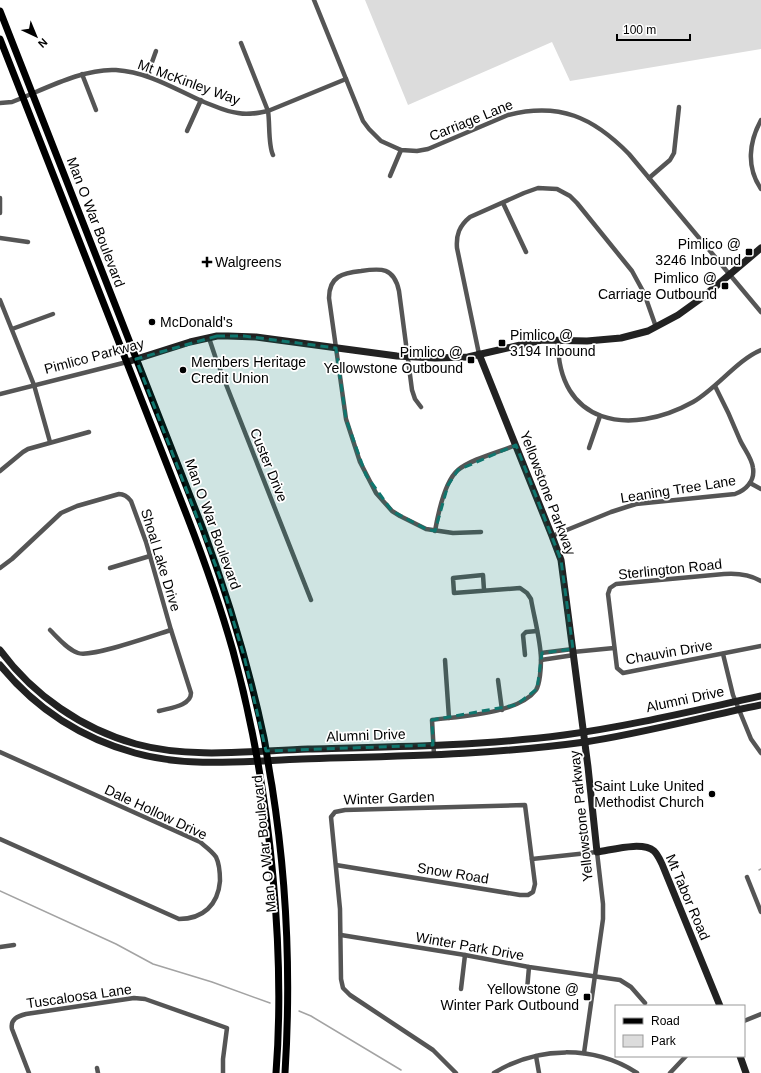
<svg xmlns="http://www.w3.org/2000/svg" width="761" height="1073" font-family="Arial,sans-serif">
<rect width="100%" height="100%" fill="#fff"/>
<path fill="#dcdcdc" d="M365 0H761V49L570 81 552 42 408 105Z"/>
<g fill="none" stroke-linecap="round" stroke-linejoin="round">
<g stroke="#a3a3a3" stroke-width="1.5">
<path d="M759 870 761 869"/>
<path d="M0 891 116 944 153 964 212 982 270 1003"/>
<path d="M299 1011 311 1016 401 1070"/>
</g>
<g stroke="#555" stroke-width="4.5">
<path d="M314 0 363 121 369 129 381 141 401 150 417 151 428 149 508 115C559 102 593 117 629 154L761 312"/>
<path d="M241 43 268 111C270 123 268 145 273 155"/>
<path d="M82 74 96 110"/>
<path d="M147 76 156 51"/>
<path d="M0 103 12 102C43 90 83 68 116 70 148 72 175 89 204 102 215 106 226 112 238 113 249 115 258 113 268 111L346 79"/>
<path d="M761 120C749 142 746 167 761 189"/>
<path d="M187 131 201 100"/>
<path d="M390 176 401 150"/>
<path d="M649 178 670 160 674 153 679 107"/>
<path d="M0 198V213"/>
<path d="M503 203 526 252"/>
<path d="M0 238 28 242"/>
<path d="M0 300 34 385 50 442"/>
<path d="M12 329 53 314"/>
<path d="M209 338 216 359 311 600"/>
<path d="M558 340C557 425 630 437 693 402 717 388 737 360 761 350"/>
<path d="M479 354 457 248C456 235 459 226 470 217L524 193 538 188 557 189 570 196 577 203 632 271 644 293 656 327"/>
<path d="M0 394 127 362"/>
<path d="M421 407 415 399 412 390 399 291C394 267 381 268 361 271 343 273 329 276 329 298L346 419 360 462 376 493 392 511 400 516 426 529 453 533 481 532"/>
<path d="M589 448 600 416"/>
<path d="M0 471 23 452 28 449 89 432"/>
<path d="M750 483 761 489"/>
<path d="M435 531C438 514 445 481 458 470 471 459 499 452 516 445"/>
<path d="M552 536 611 512 636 504 735 494C746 490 755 481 753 468 752 458 744 449 740 440 732 420 725 405 715 386"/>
<path d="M0 568 12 559 61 513 77 506 119 494C125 494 128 497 131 501L146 542 171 630 191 693C191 706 169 708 159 711"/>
<path d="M110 568 150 556"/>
<path d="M761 581C749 574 737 573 724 574L616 584 610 588 608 594 617 668 623 673 761 646"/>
<path d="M50 630C58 638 67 649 78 653 91 658 155 635 171 630"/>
<path d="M573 652 614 648"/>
<path d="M541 653 573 649"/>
<path d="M723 654 733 695 751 739 761 753"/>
<path d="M525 655 523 635 526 632 537 631"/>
<path d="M445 660 449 718"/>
<path d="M541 660 574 655"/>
<path d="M498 680 502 710"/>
<path d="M0 752 200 842C206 847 212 851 216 857 220 865 220 873 220 881 218 905 203 919 179 919L0 839"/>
<path d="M434 755 432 720C461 716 518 714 536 690 540 684 541 667 541 660 541 642 534 617 531 599L527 593 520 588 454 593 453 578 483 575 484 590"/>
<path d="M532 859 597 852 603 904V919L584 1053"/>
<path d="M336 865 520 895H528L533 892 535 884 525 805 345 810 335 812 331 817 340 909 341 979 343 988 350 995 433 1050 456 1073"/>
<path d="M747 877 761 912"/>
<path d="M341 935 465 955 529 967 620 980 631 987 645 1003"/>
<path d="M0 947 14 945"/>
<path d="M461 989 465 955"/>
<path d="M527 990 529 967"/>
<path d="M744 1021 761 1014"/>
<path d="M536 1056 539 1073"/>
<path d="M97 1068 98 1073"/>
<path d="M29 1073 12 1029C10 1019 18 1016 26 1014L134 998 145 999 227 1028 223 1059V1073"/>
<path d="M494 1073C537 1046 594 1045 637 1073"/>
<path d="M670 1073 686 1056"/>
</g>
<g stroke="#222" stroke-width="7">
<path d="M479 354 552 536 561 560 588 767 597 852C612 850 642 841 654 851 658 855 660 860 662 864L720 1006"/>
<path d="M127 362 190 342 217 336H228L256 337 397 356 435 358 468 357 542 340 587 341 621 338 648 331 678 315 703 297 761 248"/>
<path d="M0 650C33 695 82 729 136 744 191 759 251 751 308 749 393 747 479 746 564 735 631 726 696 710 761 696"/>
<path d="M0 665C35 708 81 738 135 753 189 768 247 761 302 759 396 756 491 755 585 742 644 733 702 717 761 705"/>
<path d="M740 1056 746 1073"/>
</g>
<g stroke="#000" stroke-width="7">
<path d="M0 11 203 529C228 597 249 667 264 738 267 754 269 770 272 786 287 881 291 977 285 1073"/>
<path d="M0 39 187 516C204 560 220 605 233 651 253 724 266 800 273 877 279 942 281 1008 276 1073"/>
</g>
</g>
<path fill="#0f766e" fill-opacity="0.2" stroke="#0f766e" stroke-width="3" stroke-dasharray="8 5" stroke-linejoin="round" d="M217 336H244L336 348 346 419 366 475 392 511 426 529 435 531 448 485 458 470 516 445 561 560 573 649 542 653 537 689 516 705 432 720 433 745 266 751 244 656 220 577 136 359Z"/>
<g fill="#000" stroke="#fff" stroke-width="1.5">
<rect x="745" y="248" width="8" height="8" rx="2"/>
<path d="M205 256h4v4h4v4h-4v4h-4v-4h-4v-4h4z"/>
<rect x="721" y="282" width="8" height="8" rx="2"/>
<circle cx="152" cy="322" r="4"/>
<rect x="498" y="339" width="8" height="8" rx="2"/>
<rect x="467" y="356" width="8" height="8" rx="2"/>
<circle cx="183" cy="370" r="4"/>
<circle cx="712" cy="794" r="4"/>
<rect x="583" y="993" width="8" height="8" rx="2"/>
</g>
<g text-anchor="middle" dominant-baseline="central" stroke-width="3.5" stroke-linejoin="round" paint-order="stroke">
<g font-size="14" fill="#000" stroke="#fff">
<text transform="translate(189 82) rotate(20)">Mt McKinley Way</text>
<text transform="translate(471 120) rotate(-22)">Carriage Lane</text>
<text transform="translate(96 222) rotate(69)">Man O War Boulevard</text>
<text transform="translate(94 356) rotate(-15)">Pimlico Parkway</text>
<text transform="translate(269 465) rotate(68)">Custer Drive</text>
<text transform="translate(678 489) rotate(-9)">Leaning Tree Lane</text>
<text transform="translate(548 493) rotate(69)">Yellowstone Parkway</text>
<text transform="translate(213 524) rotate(70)">Man O War Boulevard</text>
<text transform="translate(161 560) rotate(73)">Shoal Lake Drive</text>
<text transform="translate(670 569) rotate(-6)">Sterlington Road</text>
<text transform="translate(669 652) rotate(-10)">Chauvin Drive</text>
<text transform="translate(685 699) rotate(-12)">Alumni Drive</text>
<text transform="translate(366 735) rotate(-2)">Alumni Drive</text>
<text transform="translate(389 798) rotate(-2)">Winter Garden</text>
<text transform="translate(156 812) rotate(25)">Dale Hollow Drive</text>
<text transform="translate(581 816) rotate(-96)">Yellowstone Parkway</text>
<text transform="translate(264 844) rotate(-96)">Man O War Boulevard</text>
<text transform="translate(453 873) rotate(9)">Snow Road</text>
<text transform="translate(688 897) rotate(67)">Mt Tabor Road</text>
<text transform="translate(470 946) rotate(10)">Winter Park Drive</text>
<text transform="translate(79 996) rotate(-8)">Tuscaloosa Lane</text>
</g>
<g font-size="14" fill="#000" stroke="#fff" text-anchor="end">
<text x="741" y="244">Pimlico @<tspan x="741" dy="16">3246 Inbound</tspan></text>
<text x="215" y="262" text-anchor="start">Walgreens</text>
<text x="717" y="278">Pimlico @<tspan x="717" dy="16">Carriage Outbound</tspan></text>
<text x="160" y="322" text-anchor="start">McDonald's</text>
<text x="510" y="335" text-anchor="start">Pimlico @<tspan x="510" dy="16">3194 Inbound</tspan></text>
<text x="463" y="352">Pimlico @<tspan x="463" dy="16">Yellowstone Outbound</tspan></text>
<text x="191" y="362" text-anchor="start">Members Heritage<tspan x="191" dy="16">Credit Union</tspan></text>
<text x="704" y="786">Saint Luke United<tspan x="704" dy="16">Methodist Church</tspan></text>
<text x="579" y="989">Yellowstone @<tspan x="579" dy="16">Winter Park Outbound</tspan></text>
</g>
</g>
<rect x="615" y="1005" width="130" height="52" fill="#ffffff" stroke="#999999"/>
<rect x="623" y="1018" width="20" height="6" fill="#000000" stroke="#999999"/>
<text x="651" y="1025" font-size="12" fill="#000000">Road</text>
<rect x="623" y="1035" width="20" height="12" fill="#dcdcdc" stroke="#999999"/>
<text x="651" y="1045" font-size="12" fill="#000000">Park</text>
<g transform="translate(36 36) rotate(136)" stroke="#ffffff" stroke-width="3" paint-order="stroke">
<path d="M0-3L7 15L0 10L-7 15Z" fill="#000000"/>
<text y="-6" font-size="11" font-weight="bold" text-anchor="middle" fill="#000000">N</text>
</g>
<path d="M617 34v6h73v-6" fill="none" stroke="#000000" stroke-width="2"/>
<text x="623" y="34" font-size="12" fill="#000000" stroke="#ffffff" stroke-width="3" paint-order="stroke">100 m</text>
</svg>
